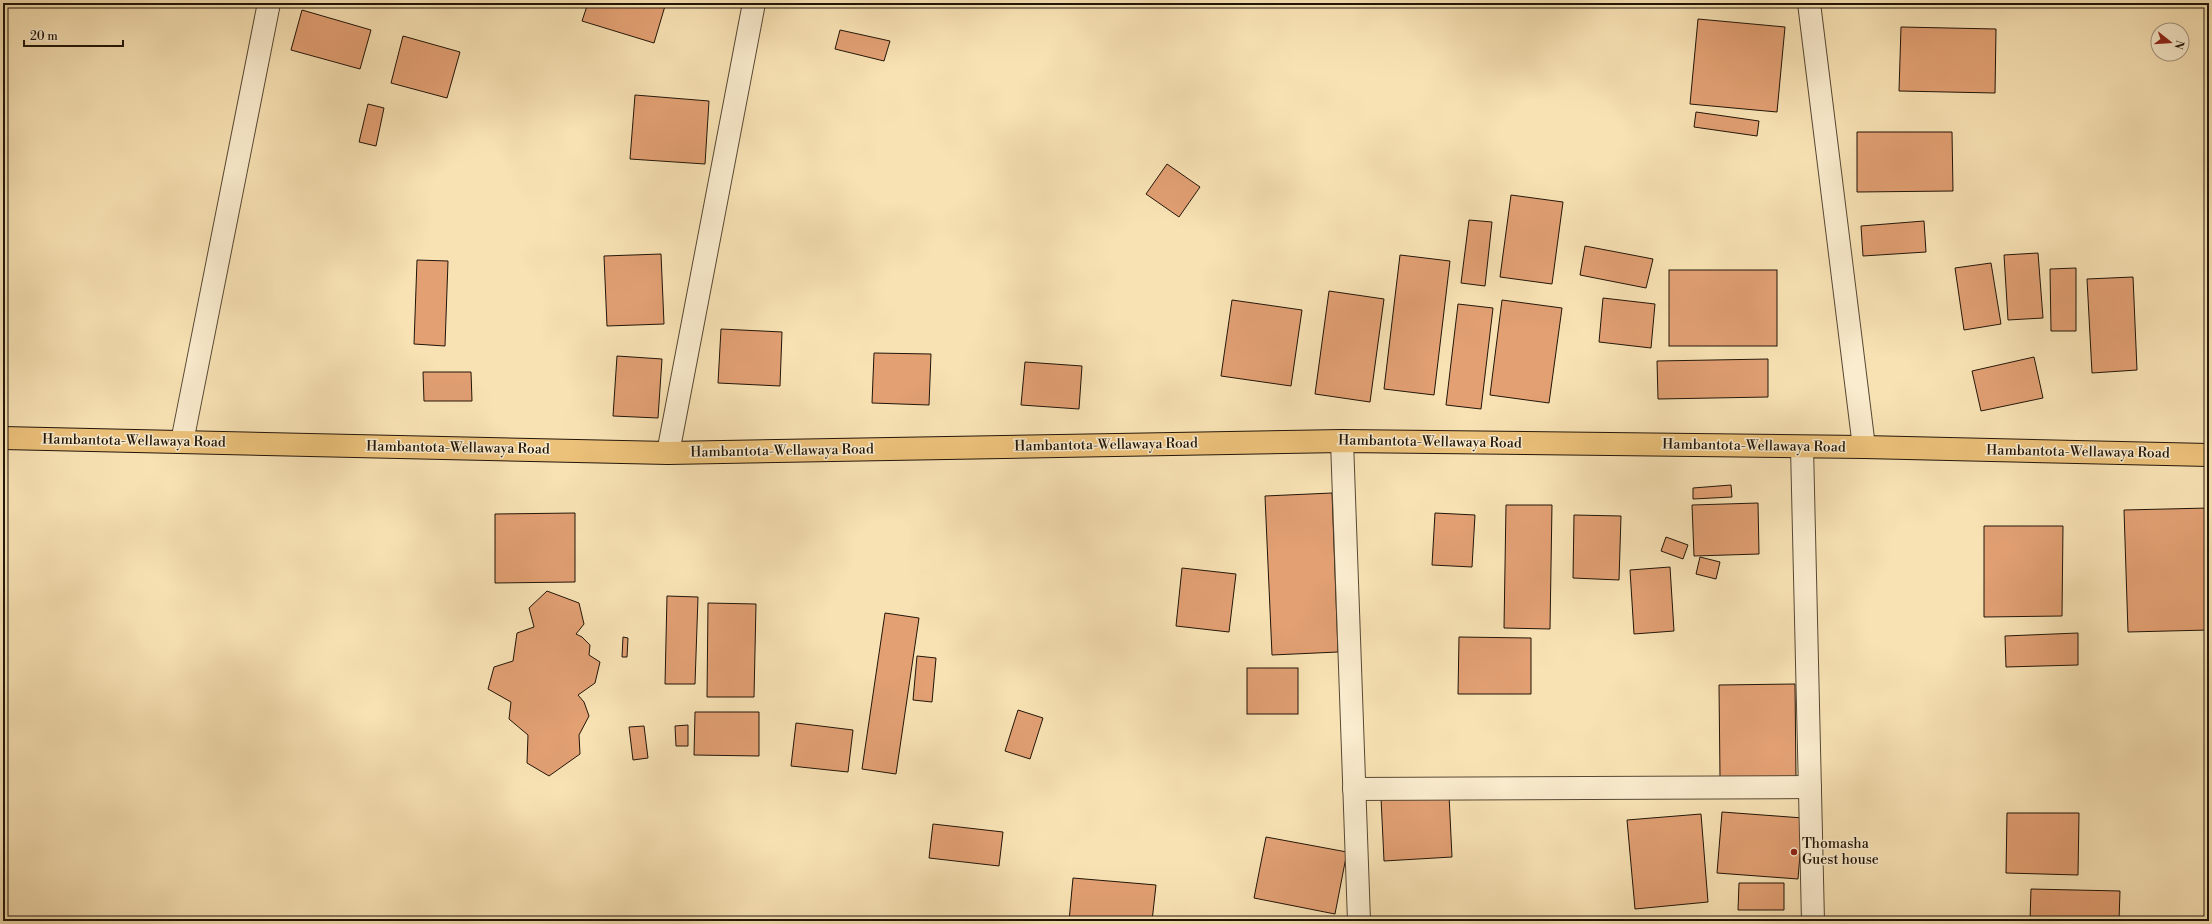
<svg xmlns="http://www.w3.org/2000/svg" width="2212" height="924" font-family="'Libre Bodoni',serif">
<rect width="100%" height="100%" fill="#f8e2b4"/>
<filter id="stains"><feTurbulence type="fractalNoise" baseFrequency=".005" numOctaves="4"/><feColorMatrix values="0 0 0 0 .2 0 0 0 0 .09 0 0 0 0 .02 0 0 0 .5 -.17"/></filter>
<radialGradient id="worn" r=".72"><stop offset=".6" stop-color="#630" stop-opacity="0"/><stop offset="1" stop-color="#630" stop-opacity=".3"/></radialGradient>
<g fill="#e2a073" stroke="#211508">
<path d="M588 3H655L665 6 654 43 582 21Z"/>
<path d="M302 10 371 30 360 69 291 50Z"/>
<path d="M1698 19 1785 27 1777 112 1690 104Z"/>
<path d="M1901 27 1996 29 1995 93 1899 91Z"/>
<path d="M840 30 890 41 884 61 835 49Z"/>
<path d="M403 36 460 52 447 98 391 83Z"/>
<path d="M635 95 709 101 705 164 630 159Z"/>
<path d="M368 104 384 108 376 146 359 142Z"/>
<path d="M1696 112 1759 121 1757 136 1694 127Z"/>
<path d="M1857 132H1952L1953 191 1857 192Z"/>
<path d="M1167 164 1200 187 1179 217 1146 194Z"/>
<path d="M1511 195 1563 202 1552 284 1500 277Z"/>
<path d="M1469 220 1492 222 1485 286 1461 283Z"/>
<path d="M1924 221 1926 252 1863 256 1861 226Z"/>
<path d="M1585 246 1653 259 1646 288 1580 275Z"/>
<path d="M2038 253 2043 318 2008 320 2004 255Z"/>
<path d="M661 254 664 324 607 326 604 256Z"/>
<path d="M1400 255 1450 261 1434 395 1384 389Z"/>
<path d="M417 260 448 261 445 346 414 344Z"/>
<path d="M1991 263 2001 324 1964 330 1955 268Z"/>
<path d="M2076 268V331H2051L2050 269Z"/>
<rect x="1669" y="270" width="108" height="76"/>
<path d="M2133 277 2137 370 2092 373 2087 279Z"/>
<path d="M1329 291 1384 299 1370 402 1315 394Z"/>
<path d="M1603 298 1655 304 1651 348 1599 342Z"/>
<path d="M1232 300 1302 310 1291 386 1221 376Z"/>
<path d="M1502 300 1562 308 1549 403 1490 395Z"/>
<path d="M1458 304 1493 308 1481 409 1446 405Z"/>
<path d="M721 329 782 332 780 386 718 383Z"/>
<path d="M874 353 931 354 929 405 872 403Z"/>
<path d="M617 356 662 359 658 418 613 416Z"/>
<path d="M2034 357 2043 398 1981 411 1972 371Z"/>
<path d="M1768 359V397L1658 399 1657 361Z"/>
<path d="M1025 362 1082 366 1079 409 1021 405Z"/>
<path d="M423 372H471L472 401H424Z"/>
<path d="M1731 485 1732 497 1693 499V488Z"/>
<path d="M1332 493 1338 652 1272 655 1265 496Z"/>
<path d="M1758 503 1759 554 1694 556 1692 505Z"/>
<path d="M1506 505H1552L1550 629 1504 628Z"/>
<path d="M2209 508V630L2128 632 2124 510Z"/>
<path d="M575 513V582L495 583V514Z"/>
<path d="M1435 513 1475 515 1472 567 1432 565Z"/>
<path d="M1574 515 1621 516 1619 580 1573 578Z"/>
<path d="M1984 526H2063L2062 616 1984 617Z"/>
<path d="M1666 537 1688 545 1683 559 1661 551Z"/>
<path d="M1700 557 1720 562 1716 579 1696 574Z"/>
<path d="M1670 567 1674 631 1634 634 1630 570Z"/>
<path d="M1182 568 1236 574 1229 632 1176 626Z"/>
<path d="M547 591 579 603 584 624 576 634 582 637 590 645 589 655 600 662 595 683 578 695 584 702 589 716 579 735 580 754 549 776 527 763 528 735 509 719 511 702 488 689 494 667 513 661 517 633 534 627 529 608Z"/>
<path d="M667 596 698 597 695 684H665Z"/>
<path d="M708 603 756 604 754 697H707Z"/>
<path d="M885 613 919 618 896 774 862 769Z"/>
<path d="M2078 633V665L2006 667 2005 636Z"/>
<path d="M623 637 628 638 627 657H622Z"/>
<path d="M1459 637 1531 638V694H1458Z"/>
<path d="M917 656 936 658 932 702 913 700Z"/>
<rect x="1247" y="668" width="51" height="46"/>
<path d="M1795 684 1796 778H1720L1719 685Z"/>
<path d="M1018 710 1043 718 1030 759 1005 751Z"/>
<path d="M695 712H759V756L694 755Z"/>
<path d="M796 723 853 730 848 772 791 766Z"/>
<path d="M688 725V746H676L675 726Z"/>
<path d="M644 726 648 758 633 760 629 727Z"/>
<path d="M1449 795 1452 857 1384 861 1381 798Z"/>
<path d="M1722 812 1803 818 1798 879 1717 873Z"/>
<path d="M2007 813H2079L2078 875 2006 873Z"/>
<path d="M1701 814 1708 902 1635 909 1627 820Z"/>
<path d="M933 824 1003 832 999 866 929 858Z"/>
<path d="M1266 837 1347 852 1335 914 1254 898Z"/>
<path d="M1073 878 1156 885 1152 921H1069Z"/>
<path d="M1739 883H1784V910H1738Z"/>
<path d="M2031 889 2120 891 2119 921H2030Z"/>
</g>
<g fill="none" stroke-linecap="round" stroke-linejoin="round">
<defs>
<g id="street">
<path d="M1809 3 1864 447"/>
<path d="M1342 441 1359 921"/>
<path d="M182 442 269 3"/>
<path d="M1802 447 1813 921"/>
<path d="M668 453 754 3"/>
<path d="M1354 789 1810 787"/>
</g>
<path id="highway" d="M3 438 668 453 1342 441 1864 447 2209 455"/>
</defs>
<use href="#street" stroke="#574833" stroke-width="24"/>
<use href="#highway" stroke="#211508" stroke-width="24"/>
<use href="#street" stroke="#faecce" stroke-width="22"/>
<use href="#highway" stroke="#ecc17a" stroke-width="22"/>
</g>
<circle fill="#8f2418" stroke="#faecce" stroke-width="1.5" cx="1794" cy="852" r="4"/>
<g text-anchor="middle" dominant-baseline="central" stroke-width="3" stroke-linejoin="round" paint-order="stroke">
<g font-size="14" fill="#211508" stroke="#faecce">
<text transform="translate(134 441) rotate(1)">Hambantota-Wellawaya Road</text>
<text transform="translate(1430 442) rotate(1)">Hambantota-Wellawaya Road</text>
<text transform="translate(1106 445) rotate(-1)">Hambantota-Wellawaya Road</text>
<text transform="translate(1754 446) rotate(1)">Hambantota-Wellawaya Road</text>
<text transform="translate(458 448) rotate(1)">Hambantota-Wellawaya Road</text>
<text transform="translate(782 451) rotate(-1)">Hambantota-Wellawaya Road</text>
<text transform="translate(2078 452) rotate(1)">Hambantota-Wellawaya Road</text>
</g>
<g font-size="14" fill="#211508" stroke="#faecce" text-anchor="start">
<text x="1802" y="844">Thomasha<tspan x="1802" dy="16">Guest house</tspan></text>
</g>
</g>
<rect width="2212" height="924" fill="none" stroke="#f8e2b4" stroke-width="16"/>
<rect x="4" y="4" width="2204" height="916" fill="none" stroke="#211508" stroke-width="2"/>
<rect x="8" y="8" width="2196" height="908" fill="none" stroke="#211508"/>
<g transform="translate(2170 42) rotate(107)"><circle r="19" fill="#faecce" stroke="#a3967f"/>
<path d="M0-3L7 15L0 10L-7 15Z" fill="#8f2418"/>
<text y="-6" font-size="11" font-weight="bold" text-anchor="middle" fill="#211508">N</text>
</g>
<path d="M24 40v6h99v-6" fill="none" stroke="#211508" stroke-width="2"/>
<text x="30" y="40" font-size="12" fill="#211508" stroke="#faecce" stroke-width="3" paint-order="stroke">20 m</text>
<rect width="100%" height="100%" filter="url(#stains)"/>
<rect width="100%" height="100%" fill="url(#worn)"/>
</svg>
